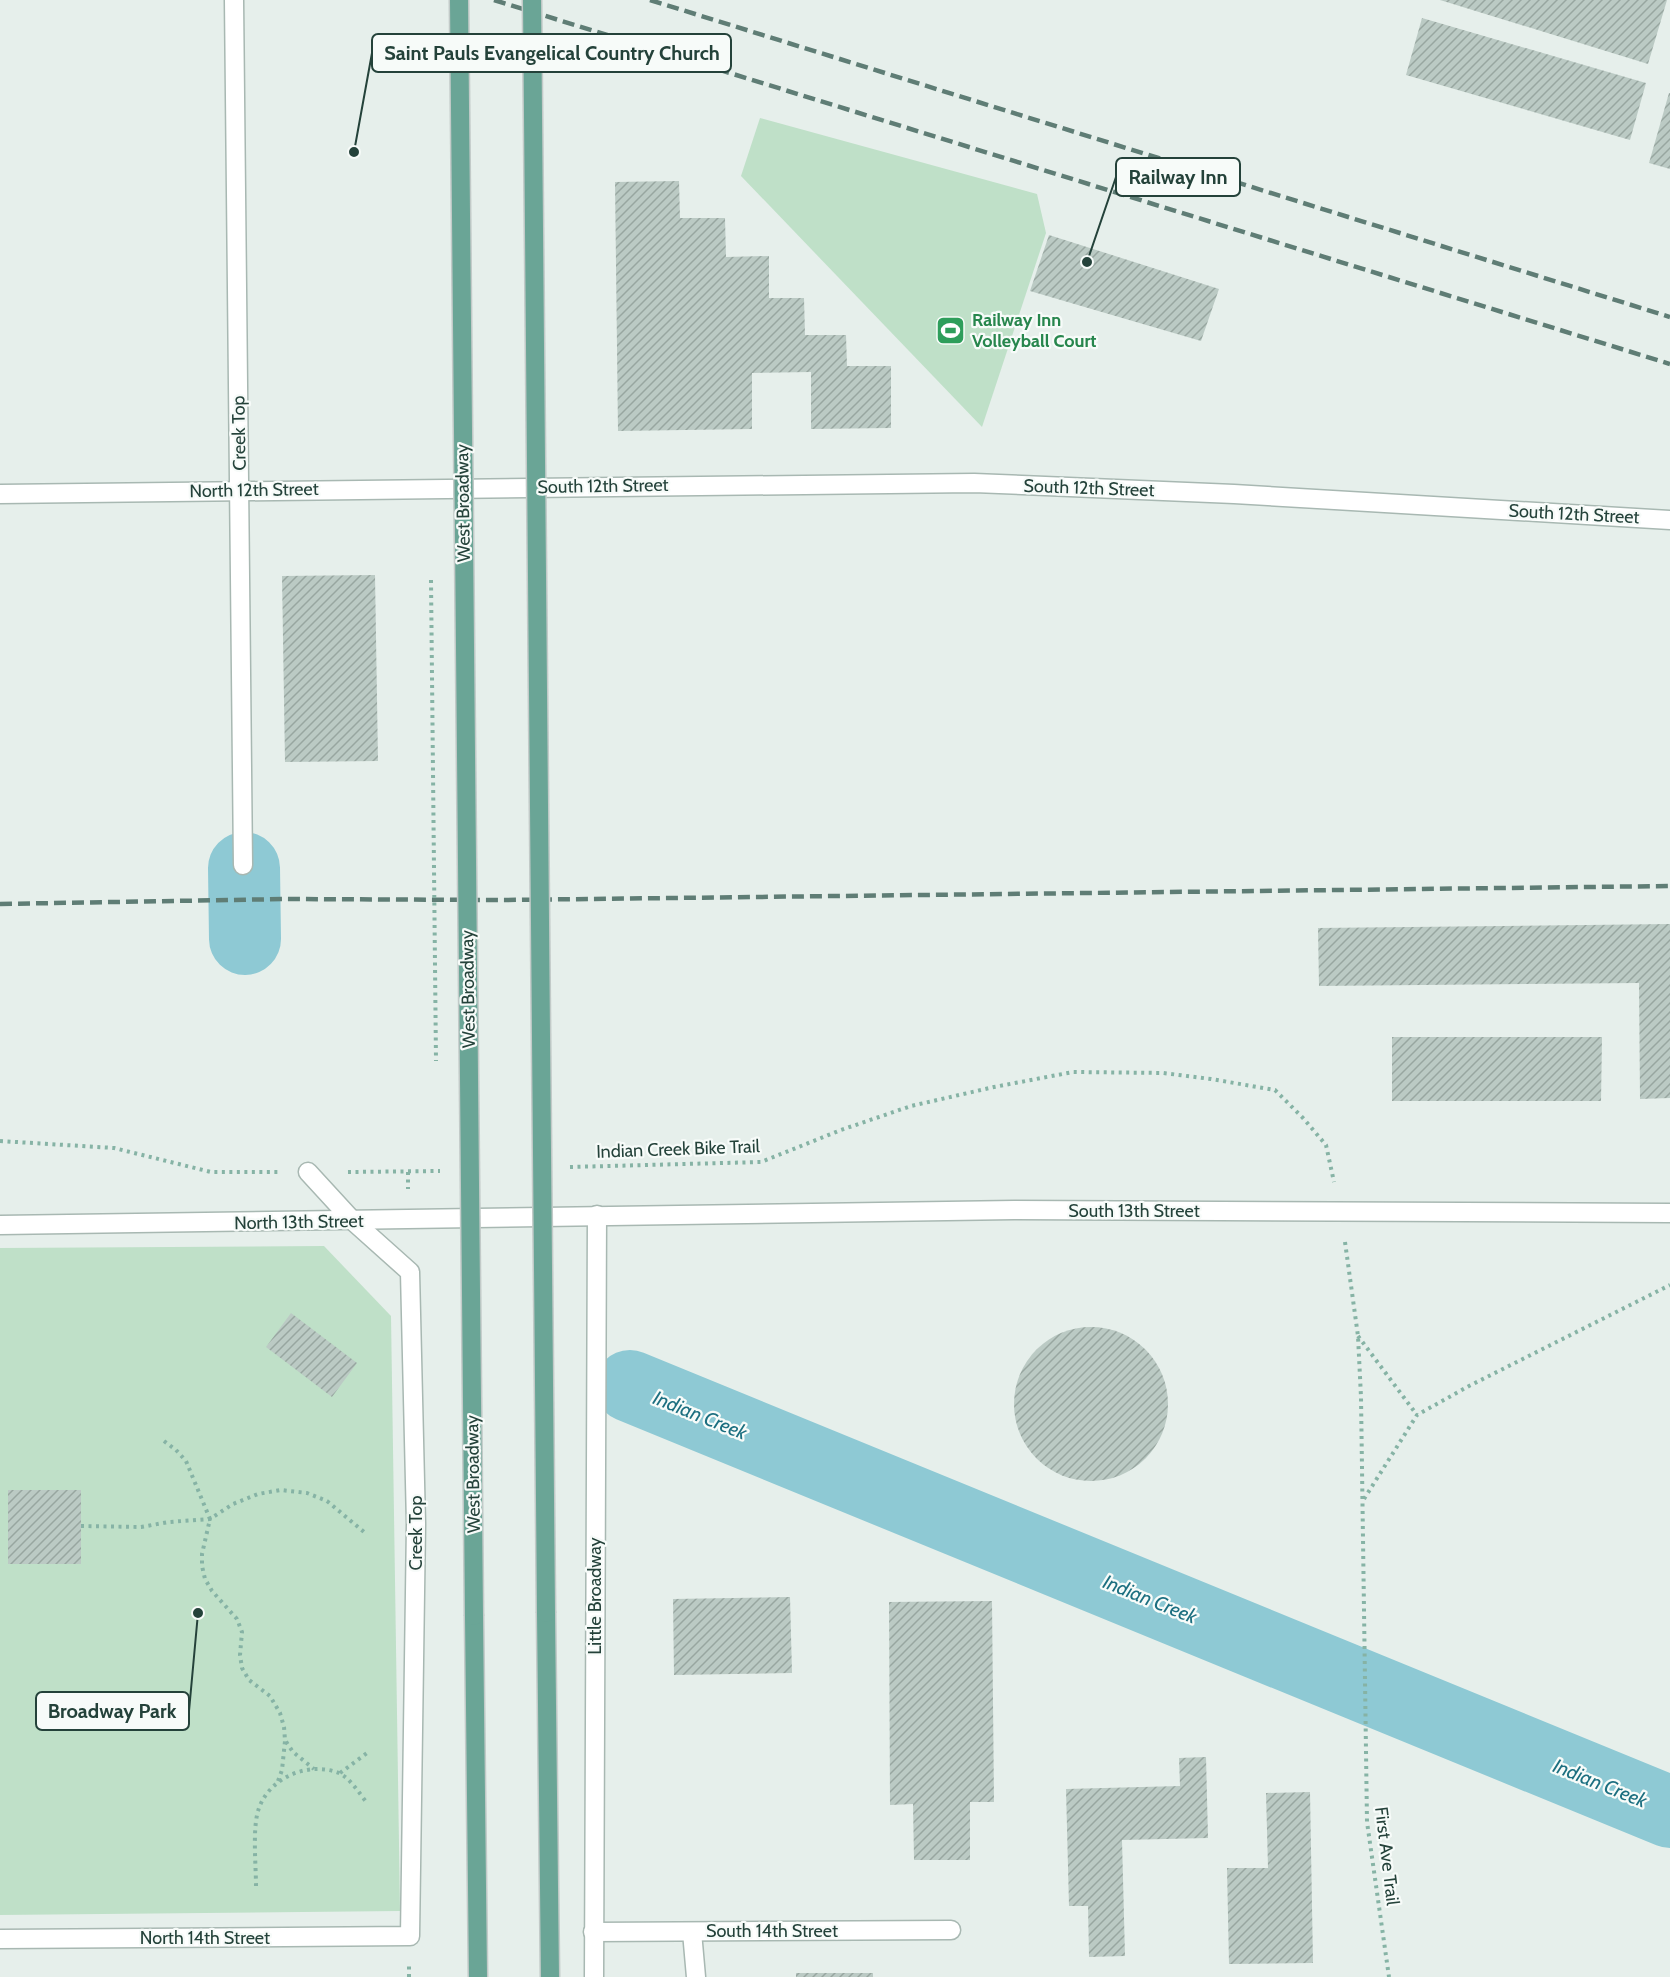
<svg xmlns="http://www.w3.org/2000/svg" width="1670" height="1977" font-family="Cabin,sans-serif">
<defs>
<pattern id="building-hatch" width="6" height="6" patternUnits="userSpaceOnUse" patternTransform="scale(1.5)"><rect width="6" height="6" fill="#bbcac4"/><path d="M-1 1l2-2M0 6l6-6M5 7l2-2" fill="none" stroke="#98a6a0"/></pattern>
</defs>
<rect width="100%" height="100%" fill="#e6efeb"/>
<g fill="#bfe0c8">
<path d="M760 118 1037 194 1046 233 982 427 741 176Z"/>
<path d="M324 1246 391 1316 400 1911 0 1915V1248Z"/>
</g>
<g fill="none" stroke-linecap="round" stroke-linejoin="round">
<g stroke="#8ec9d4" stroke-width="72">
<path d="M244 868 245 939"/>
<path d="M630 1386 1670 1812"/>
</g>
</g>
<g fill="url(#building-hatch)">
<path d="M1440 0H1667L1648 64Z"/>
<path d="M1422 18 1646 83 1630 140 1406 75Z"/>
<path d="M1669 93H1670V169L1649 163Z"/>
<path d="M679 181 680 218H725L726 257 769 256V298H804L805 335H846L847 366H891V428L811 429V372L752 373V429L618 431 615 182Z"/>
<path d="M1049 235 1219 289 1201 341 1030 291Z"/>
<path d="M375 575 378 761 285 762 282 576Z"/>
<path d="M1670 924V1098L1640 1099 1639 983 1319 986 1318 928Z"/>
<path d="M1392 1037H1602L1601 1101H1392Z"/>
<path d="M291 1313 357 1363 332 1397 266 1347Z"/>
<circle cx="1091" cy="1404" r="77"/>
<rect x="8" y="1490" width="73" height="74"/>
<path d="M790 1597 792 1673 674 1675 673 1599Z"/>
<path d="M992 1601 994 1802H970V1860H914L913 1804 890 1805 889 1602Z"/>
<path d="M1206 1757 1208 1838 1122 1840 1125 1956 1089 1957 1088 1906H1069L1066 1789 1180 1786 1179 1758Z"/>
<path d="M1310 1792 1313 1963 1229 1964 1227 1868H1268L1266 1793Z"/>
<rect x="796" y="1973" width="77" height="4"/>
</g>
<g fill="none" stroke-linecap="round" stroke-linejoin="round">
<defs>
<path id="lane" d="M692 1932 696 1977"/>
<g id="street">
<path d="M234 0 243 865"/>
<path d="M0 494 974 483 1234 494 1670 520"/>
<path d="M0 1225 1014 1210 1670 1213"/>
<path d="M593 1932 951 1930"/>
<path d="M0 1939 410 1936 416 1524 410 1272 353 1221 308 1172"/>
<path d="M594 1977 597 1215"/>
</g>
<g id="primary">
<path d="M546 1613 550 1977"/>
<path d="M474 1616 478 1977"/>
</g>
</defs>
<use href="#lane" stroke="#a8b8b2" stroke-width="21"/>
<use href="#street" stroke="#a8b8b2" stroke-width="21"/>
<use href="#primary" stroke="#c2cac8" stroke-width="21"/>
<g stroke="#86b3a5" stroke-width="4" stroke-dasharray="3 4.5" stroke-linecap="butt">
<path d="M0 1141 114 1148 211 1172H278"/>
<path d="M570 1167 761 1162 841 1130 911 1106 994 1087 1073 1072 1163 1073 1211 1079 1275 1090 1303 1118 1326 1145 1334 1182"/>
<path d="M348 1172 440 1171"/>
<path d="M408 1172V1189"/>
<path d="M1345 1242 1358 1336 1361 1397 1367 1822 1389 1977"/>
<path d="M1358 1336 1417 1415"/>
<path d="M164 1441 176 1450 186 1461 210 1519 202 1554V1566L205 1579 212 1591 237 1619 242 1632 240 1655 242 1668 249 1680 270 1696 280 1713 284 1727 285 1740 293 1752 314 1769"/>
<path d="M1364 1499 1417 1415 1469 1386 1670 1285"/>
<path d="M81 1526 141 1527 169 1522 210 1519 233 1504 258 1494 281 1490 307 1493 327 1501 364 1532"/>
<path d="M340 1773 367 1753"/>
<path d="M278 1781 282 1770 285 1741"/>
<path d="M256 1886C256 1864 252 1827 259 1808 270 1777 309 1761 339 1773 350 1778 360 1794 367 1803"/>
<path d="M409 1977V1966"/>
</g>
<use href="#lane" stroke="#fff" stroke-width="18"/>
<use href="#street" stroke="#fff" stroke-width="18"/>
<use href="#primary" stroke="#6aa596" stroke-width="18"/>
<g stroke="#5f7d75" stroke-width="4.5" stroke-dasharray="12 6" stroke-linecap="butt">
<path d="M494 0 1670 364"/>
<path d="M650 0 1670 317"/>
<path d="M0 904 286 899 505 900 1670 886"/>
</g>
<defs>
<g id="primary-bridge">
<path d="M459 0 474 1616"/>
<path d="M532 0 546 1613"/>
</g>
</defs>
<use href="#primary-bridge" stroke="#c2cac8" stroke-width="21" stroke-linecap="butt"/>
<path stroke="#86b3a5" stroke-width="4" stroke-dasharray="3 4.5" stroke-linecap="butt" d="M431 580 436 1061"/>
<use href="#primary-bridge" stroke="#6aa596" stroke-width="18"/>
</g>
<defs>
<symbol id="stadium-square" viewBox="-11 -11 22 22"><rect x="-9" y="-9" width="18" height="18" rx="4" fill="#2e9e5b" stroke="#f7fbf9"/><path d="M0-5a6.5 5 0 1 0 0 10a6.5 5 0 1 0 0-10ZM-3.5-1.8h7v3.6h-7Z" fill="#fff"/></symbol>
</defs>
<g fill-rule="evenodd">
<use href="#stadium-square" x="934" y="314" width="33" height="33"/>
</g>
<g text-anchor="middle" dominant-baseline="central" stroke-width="4.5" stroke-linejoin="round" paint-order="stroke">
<g font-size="18" font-weight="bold" fill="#27864d" stroke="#f7fbf9" text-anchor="start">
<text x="972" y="320">Railway Inn<tspan x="972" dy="21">Volleyball Court</tspan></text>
</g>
<g font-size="18" fill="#24423a" stroke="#f7fbf9">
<text transform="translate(239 433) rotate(-91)">Creek Top</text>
<text transform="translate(603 486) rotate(-1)">South 12th Street</text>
<text transform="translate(1089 488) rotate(2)">South 12th Street</text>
<text transform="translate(254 490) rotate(-1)">North 12th Street</text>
<text transform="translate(463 503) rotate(-91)">West Broadway</text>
<text transform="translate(1574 514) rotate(3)">South 12th Street</text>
<text transform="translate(468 989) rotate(-91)">West Broadway</text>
<text transform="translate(678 1149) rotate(-2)">Indian Creek Bike Trail</text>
<text x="1134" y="1211">South 13th Street</text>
<text transform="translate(299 1222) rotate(-1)">North 13th Street</text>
<text transform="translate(473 1474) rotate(-91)">West Broadway</text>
<text transform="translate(416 1533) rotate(-90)">Creek Top</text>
<text transform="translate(595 1596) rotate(-90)">Little Broadway</text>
<text transform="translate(1387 1856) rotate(83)">First Ave Trail</text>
<text x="772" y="1931">South 14th Street</text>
<text x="205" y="1938">North 14th Street</text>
</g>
<g font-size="20" font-style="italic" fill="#1c6f80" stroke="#f7fbf9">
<text transform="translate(700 1415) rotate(22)">Indian Creek</text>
<text transform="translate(1150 1599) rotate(22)">Indian Creek</text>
<text transform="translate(1600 1783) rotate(22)">Indian Creek</text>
</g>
</g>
<path fill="none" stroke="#24423a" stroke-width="2" d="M354 152L372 53M1087 262L1116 177M198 1613L189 1711"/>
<g fill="#24423a" stroke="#f7fbf9" stroke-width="2">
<circle cx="354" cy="152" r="6"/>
<circle cx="1087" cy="262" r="6"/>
<circle cx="198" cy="1613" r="6"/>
</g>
<g fill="#f7fbf9" stroke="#24423a" stroke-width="2">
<rect x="372" y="34" width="359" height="38" rx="6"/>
<rect x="1116" y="158" width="124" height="38" rx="6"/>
<rect x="36" y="1692" width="153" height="38" rx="6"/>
</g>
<g font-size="20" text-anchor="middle" font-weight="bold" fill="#24423a">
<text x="552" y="60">Saint Pauls Evangelical Country Church</text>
<text x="1178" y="184">Railway Inn</text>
<text x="112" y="1718">Broadway Park</text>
</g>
</svg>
